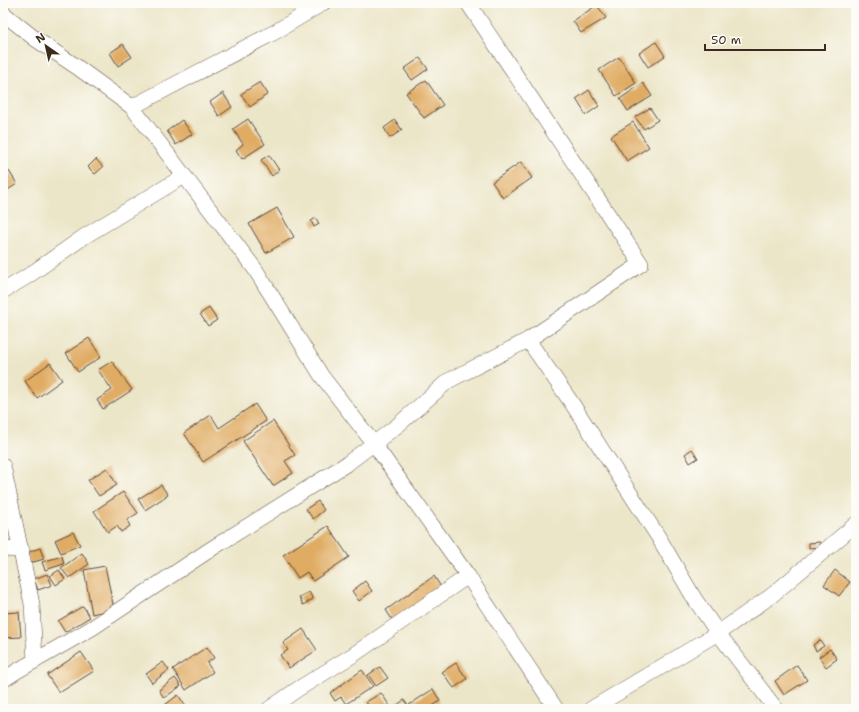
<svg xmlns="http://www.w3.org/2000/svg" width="859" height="712" font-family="'Shantell Sans',sans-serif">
<rect width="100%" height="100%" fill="#fdfcf7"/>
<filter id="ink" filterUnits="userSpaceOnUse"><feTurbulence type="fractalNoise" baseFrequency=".025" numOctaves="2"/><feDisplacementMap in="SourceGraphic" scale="8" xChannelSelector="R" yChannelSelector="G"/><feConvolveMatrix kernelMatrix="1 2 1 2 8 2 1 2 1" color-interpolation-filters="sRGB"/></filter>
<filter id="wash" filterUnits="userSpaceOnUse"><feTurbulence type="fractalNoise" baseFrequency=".012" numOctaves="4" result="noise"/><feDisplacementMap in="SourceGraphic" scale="16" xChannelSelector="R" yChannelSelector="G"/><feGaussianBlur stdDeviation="0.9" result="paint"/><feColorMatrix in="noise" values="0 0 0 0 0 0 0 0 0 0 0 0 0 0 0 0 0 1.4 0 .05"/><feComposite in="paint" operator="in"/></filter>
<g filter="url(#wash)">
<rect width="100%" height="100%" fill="#ece6c9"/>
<g id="blocks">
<g fill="#e0ac64">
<path d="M597 5 606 18 581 33 573 21Z"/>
<path d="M656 42 665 56 648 67 639 53Z"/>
<path d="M123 44 132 57 118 66 110 53Z"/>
<path d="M619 57 636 83 616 96 599 70Z"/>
<path d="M420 58 428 69 412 80 404 69Z"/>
<path d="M426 80 443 105 424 118 406 93Z"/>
<path d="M260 82 268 94 250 107 241 94Z"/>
<path d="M643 83 652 96 628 111 620 99Z"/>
<path d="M589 90 599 106 586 115 576 99Z"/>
<path d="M223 93 232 107 219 116 210 102Z"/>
<path d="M650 108 658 120 644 129 635 117Z"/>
<path d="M248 119 265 144 242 159 236 150 243 144 233 129Z"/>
<path d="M182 120 192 134 176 145 167 131Z"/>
<path d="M395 120 402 130 390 138 384 128Z"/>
<path d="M633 122 649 147 627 161 611 136Z"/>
<path d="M269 155 279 170 272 176 261 160Z"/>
<path d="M96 159 103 167 95 174 88 167Z"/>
<path d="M521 162 532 178 503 198 492 182Z"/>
<path d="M9 171 17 184 3 193V175Z"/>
<path d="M277 208 294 237 266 253 249 224Z"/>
<path d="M316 218 319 224 314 227 311 221Z"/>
<path d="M209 308 217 320 208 326 200 314Z"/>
<path d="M89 338 101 357 78 372 66 353Z"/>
<path d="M112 361 132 390 103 409 97 400 112 390 98 370Z"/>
<path d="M50 363 62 380 37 398 25 381Z"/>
<path d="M255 404 266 421 203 462 184 433 211 415 219 428Z"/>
<path d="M273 421 295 455 285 461 293 473 273 486 243 441Z"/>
<path d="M692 449 698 458 690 463 685 454Z"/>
<path d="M107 468 117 485 99 496 88 480Z"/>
<path d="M161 485 168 495 145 510 138 499Z"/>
<path d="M123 492 138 513 127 520 130 526 121 532 117 526 108 532 94 511Z"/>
<path d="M318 501 324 510 313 519 306 509Z"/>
<path d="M328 526 349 557 313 581 307 572 298 578 283 555Z"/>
<path d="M73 532 80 545 61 553 55 540Z"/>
<path d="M820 542V547L809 548V543Z"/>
<path d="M40 548 44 559 30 563 26 553Z"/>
<path d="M82 553 89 564 69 578 61 568Z"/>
<path d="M62 556 64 564 45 570 42 562Z"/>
<path d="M105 566 114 609 92 614 84 570Z"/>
<path d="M59 570 65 579 56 585 50 576Z"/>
<path d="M835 570 850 582 839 596 824 585Z"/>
<path d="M47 574 52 585 38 590 34 579Z"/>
<path d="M434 576 441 587 393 621 386 610Z"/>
<path d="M365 581 372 591 359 601 352 591Z"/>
<path d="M309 592 313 599 303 605 299 597Z"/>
<path d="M83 606 90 617 65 632 58 621Z"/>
<path d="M19 612 21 637 3 638V613Z"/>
<path d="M303 629 317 650 289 668 280 655 288 650 283 643Z"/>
<path d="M820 640 824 646 816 651 813 645Z"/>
<path d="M207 647 214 658 207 663 213 672 186 690 173 669Z"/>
<path d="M830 649 837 659 826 667 819 657Z"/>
<path d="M81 652 94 671 59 693 47 675Z"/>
<path d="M163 662 169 670 152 683 146 674Z"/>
<path d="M456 663 467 679 454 688 442 672Z"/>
<path d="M797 665 807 680 784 695 775 681Z"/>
<path d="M380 667 388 678 376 686 368 675Z"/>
<path d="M362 670 373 686 346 704 341 697 335 701 330 693Z"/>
<path d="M175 678 181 686 164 698 159 690Z"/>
<path d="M433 689 440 701 428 709H412L409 705Z"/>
<path d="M381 693 392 709H371L366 702Z"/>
<path d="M178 695 188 709H168L165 705Z"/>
<path d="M404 700 410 709H394L393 708Z"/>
</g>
</g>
</g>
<g filter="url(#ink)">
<use href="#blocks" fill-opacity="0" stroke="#564638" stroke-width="1"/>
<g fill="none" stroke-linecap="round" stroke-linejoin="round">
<defs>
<g id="minor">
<path d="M3 13 34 38 77 67 132 107 255 269 321 375 374 444 468 576 556 709"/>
<path d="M132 107 275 32 323 3"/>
<path d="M3 291 28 276 85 236 184 176"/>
<path d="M528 340 571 402 659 538 694 598 718 633 776 709"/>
<path d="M3 466 32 604 35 661"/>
<path d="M3 549 22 550"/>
<path d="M3 680 17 671 92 628 211 549 348 463 398 425 448 381 528 340 641 264 468 3"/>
<path d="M269 709 298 689 353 655 468 576"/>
<path d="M591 709 718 633 771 596 856 524"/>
</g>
</defs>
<use href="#minor" stroke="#564638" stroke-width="16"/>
<use href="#minor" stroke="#fff" stroke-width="15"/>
</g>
</g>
<rect width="859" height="712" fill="none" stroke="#fdfcf7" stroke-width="16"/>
<g transform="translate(46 46) rotate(326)" stroke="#fdfcf7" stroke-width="3" paint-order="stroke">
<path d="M0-3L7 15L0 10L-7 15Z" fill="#3b2a1e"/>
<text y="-6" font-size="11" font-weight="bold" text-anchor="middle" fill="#3b2a1e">N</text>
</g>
<path d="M705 44v6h120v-6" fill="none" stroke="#3b2a1e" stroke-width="2"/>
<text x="711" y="44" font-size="12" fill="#3b2a1e" stroke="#fdfcf7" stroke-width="3" paint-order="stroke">50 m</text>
</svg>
